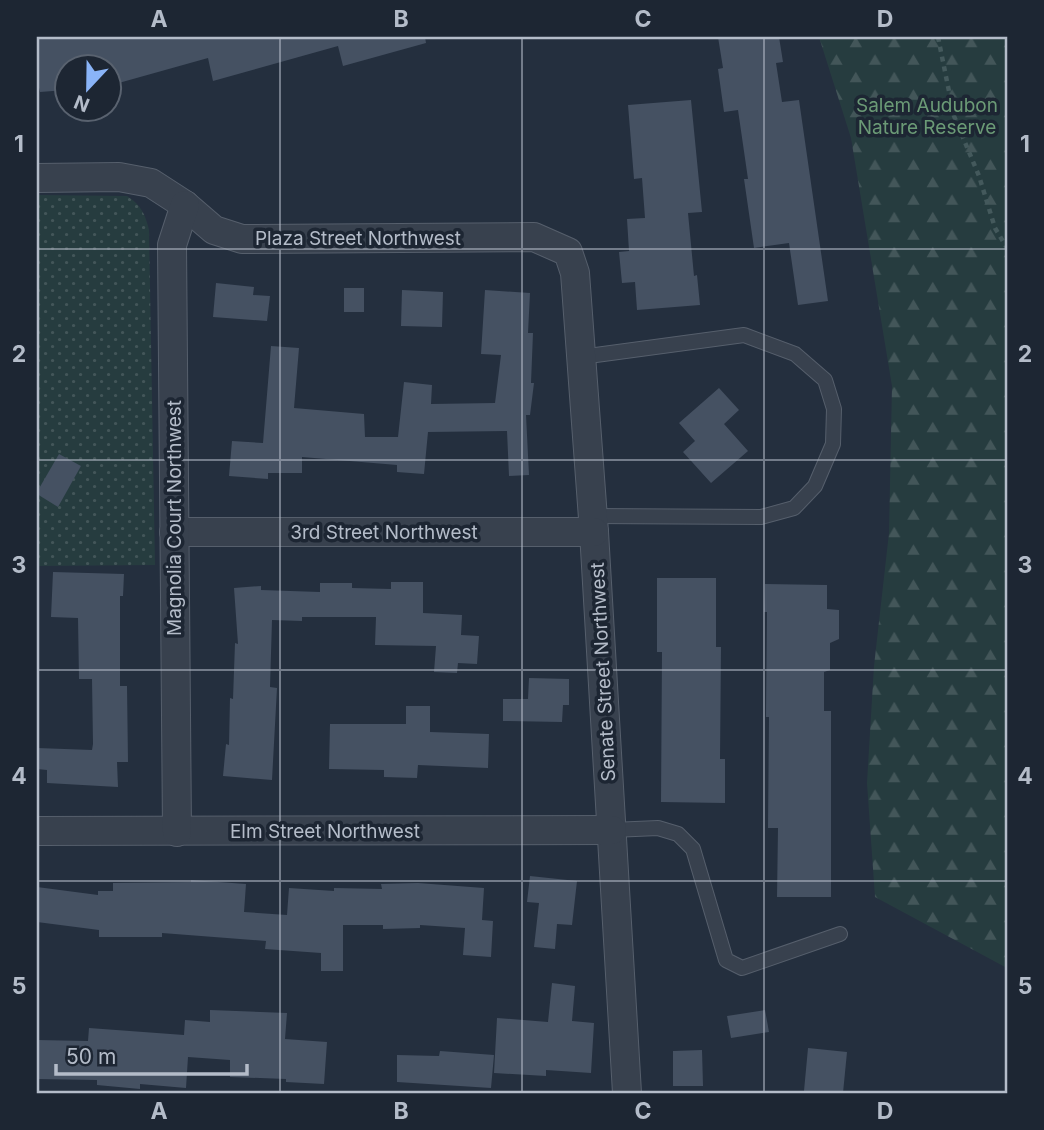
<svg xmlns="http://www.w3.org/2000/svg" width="1044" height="1130" font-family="Inter,sans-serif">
<defs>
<pattern id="forest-firs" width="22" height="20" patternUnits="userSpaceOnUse" patternTransform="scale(1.75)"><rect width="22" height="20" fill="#263c3f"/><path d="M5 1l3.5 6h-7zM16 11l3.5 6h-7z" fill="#435659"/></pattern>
<pattern id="park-dots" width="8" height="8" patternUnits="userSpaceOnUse" patternTransform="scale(1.75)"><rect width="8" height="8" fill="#263c3f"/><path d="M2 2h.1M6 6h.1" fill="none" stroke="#435659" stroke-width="1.8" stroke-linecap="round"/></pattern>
</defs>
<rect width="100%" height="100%" fill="#242f3e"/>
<path fill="url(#forest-firs)" d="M819 37H1007V968L875 897 867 783 874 666 889 533 892 386 851 138Z"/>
<path fill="url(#park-dots)" d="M37 195 127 196C141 205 145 214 149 230L155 565 37 566Z"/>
<g fill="#455162">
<path d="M37 37H425L426 43 343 66 338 46 213 81 208 58 108 86V66H66V90L40 92 37 79Z"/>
<path d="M718 37H779L783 62 776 63 782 102 799 100 828 301 798 305 789 243 754 248 744 179H748L738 110 724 112 718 69 723 68Z"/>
<path d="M691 100 702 212 688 213 694 276 697 275 700 305 637 310 635 282 622 283 619 252 629 251 627 219 645 218 642 178 634 179 628 105Z"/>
<path d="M216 283 254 287 253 295 270 296 267 321 213 317Z"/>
<rect x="344" y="288" width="20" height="24"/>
<path d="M402 290 443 292 442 327 401 326Z"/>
<path d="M485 290 530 293 528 333H533L531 383H534L530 415H526L529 475 509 476 507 431 428 432 424 474 397 472V465L302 457V473H268V479L229 476 232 441 263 443 271 346 299 348 294 408 364 414 365 437H398L404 382 432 385 431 404 495 403 501 355 481 354Z"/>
<path d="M719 388 739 410 724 424 748 451 711 483 683 452 695 441 679 423Z"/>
<path d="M59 454 81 466 58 507 37 494V492Z"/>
<path d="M53 572 124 574 123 596H120V686H127L128 762H117L118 787 47 783V770L37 769V748L92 750 93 744 92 679H79L78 618 51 617Z"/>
<path d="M657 578H716V647H721L720 759H725V803L661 802 662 652H657Z"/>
<path d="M391 582H423V613L462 615 461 635 479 636 477 664 458 663 457 673 434 672 436 646 375 645 376 617H302V621L272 620 270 687 277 688 272 780 223 776 226 744 229 745 230 698 233 699 235 643 238 644 234 588 261 586V590L320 592V583H352V588L391 589Z"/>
<path d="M765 584 827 585V609L839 610V639L830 643V670L824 672V711H831V897H777L778 828H768L769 717H766L767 612H764Z"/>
<path d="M529 678 569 679V705H563L562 722 503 721V699H528Z"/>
<path d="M406 706H430V732L489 734 488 768 418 765 417 778 384 777V770L329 769 330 724H406Z"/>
<path d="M530 876 577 881 572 925 557 924 555 949 534 947 539 903 527 902Z"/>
<path d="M191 880 246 884 244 912 287 915 289 888 334 891V888L382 889 381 884 418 883 484 888 482 920 493 921 491 957 463 955 465 928 420 925V928L383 929V925H343V971H321V953L265 949 266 941 162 933V937H99V930L37 922V887L98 895V891H113V883L191 882Z"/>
<path d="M552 983 575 986 572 1021 594 1023 591 1073 546 1070V1076L494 1073 497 1018 548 1022Z"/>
<path d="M210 1010 287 1013 285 1039 327 1042 324 1084 286 1082V1079L230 1077V1060L188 1057 186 1088 140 1084V1089L97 1085V1080L37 1079V1040L88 1041 89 1028 184 1035 185 1020 210 1022Z"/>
<path d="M765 1010 769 1032 731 1038 727 1016Z"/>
<path d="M808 1048 847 1052 843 1093 804 1091Z"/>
<path d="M702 1050 703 1086H673V1051Z"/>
<path d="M440 1051 494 1055 491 1088 397 1082V1055L439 1056Z"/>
</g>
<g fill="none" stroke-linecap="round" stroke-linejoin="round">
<defs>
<g id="lane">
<path d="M581 357 744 335 795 354 825 380 834 409 833 444 815 486 794 508 761 517 593 516"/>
<path d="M612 830 658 828 678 834 693 849 726 960 742 968 840 934"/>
</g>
<g id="street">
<path d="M37 178 119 177 151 183 185 205 214 230 242 239 534 237 568 252 575 273 594 532 627 1093"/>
<path d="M174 532H594"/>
<path d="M37 831 612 830"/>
<path d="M177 832 172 245 185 205"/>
</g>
</defs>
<use href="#lane" stroke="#565f6c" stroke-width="16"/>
<use href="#street" stroke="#565f6c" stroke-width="30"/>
<path stroke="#44595c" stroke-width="4.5" stroke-dasharray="5 5" stroke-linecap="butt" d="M938 37 954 116 979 176 995 228 1007 248"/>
<use href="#lane" stroke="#38414e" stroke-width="14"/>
<use href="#street" stroke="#38414e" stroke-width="28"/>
</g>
<path fill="none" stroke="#b4bcc9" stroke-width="2" stroke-opacity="0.55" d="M280 37V1093M522 37V1093M764 37V1093M37 249H1007M37 460H1007M37 670H1007M37 881H1007"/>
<g text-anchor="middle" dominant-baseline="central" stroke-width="7" stroke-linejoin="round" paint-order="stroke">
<g font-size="19" fill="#6b9a76" stroke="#1d2633">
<text x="927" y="105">Salem Audubon<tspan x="927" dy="22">Nature Reserve</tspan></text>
</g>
<g font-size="19" fill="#b4bcc9" stroke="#1d2633">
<text x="358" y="238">Plaza Street Northwest</text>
<text transform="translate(174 518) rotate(-90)">Magnolia Court Northwest</text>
<text x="384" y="532">3rd Street Northwest</text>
<text transform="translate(603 672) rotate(-93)">Senate Street Northwest</text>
<text x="325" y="831">Elm Street Northwest</text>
</g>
</g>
<rect width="1044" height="1130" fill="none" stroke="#1d2633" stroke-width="77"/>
<g transform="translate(88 88) rotate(202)"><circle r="33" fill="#1d2633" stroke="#59626f" stroke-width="2"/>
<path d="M0-5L12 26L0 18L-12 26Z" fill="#8ab4f8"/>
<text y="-10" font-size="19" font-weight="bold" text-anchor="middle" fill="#b4bcc9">N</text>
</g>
<path d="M56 1064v10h191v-10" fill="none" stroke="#b4bcc9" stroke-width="3.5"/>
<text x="66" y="1064" font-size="21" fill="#b4bcc9" stroke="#1d2633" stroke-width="5" paint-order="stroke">50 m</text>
<rect x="38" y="38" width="968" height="1054" fill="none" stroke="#b4bcc9" stroke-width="2.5"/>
<g font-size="23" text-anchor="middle" font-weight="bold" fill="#b4bcc9">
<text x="159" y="27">A</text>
<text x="401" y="27">B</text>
<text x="643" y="27">C</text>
<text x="885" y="27">D</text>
<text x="19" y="152">1</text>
<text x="1025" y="152">1</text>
<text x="19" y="362">2</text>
<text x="1025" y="362">2</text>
<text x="19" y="573">3</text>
<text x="1025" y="573">3</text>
<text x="19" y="784">4</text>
<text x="1025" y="784">4</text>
<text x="19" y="994">5</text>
<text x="1025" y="994">5</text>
<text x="159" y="1119">A</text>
<text x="401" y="1119">B</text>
<text x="643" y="1119">C</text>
<text x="885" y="1119">D</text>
</g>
</svg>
